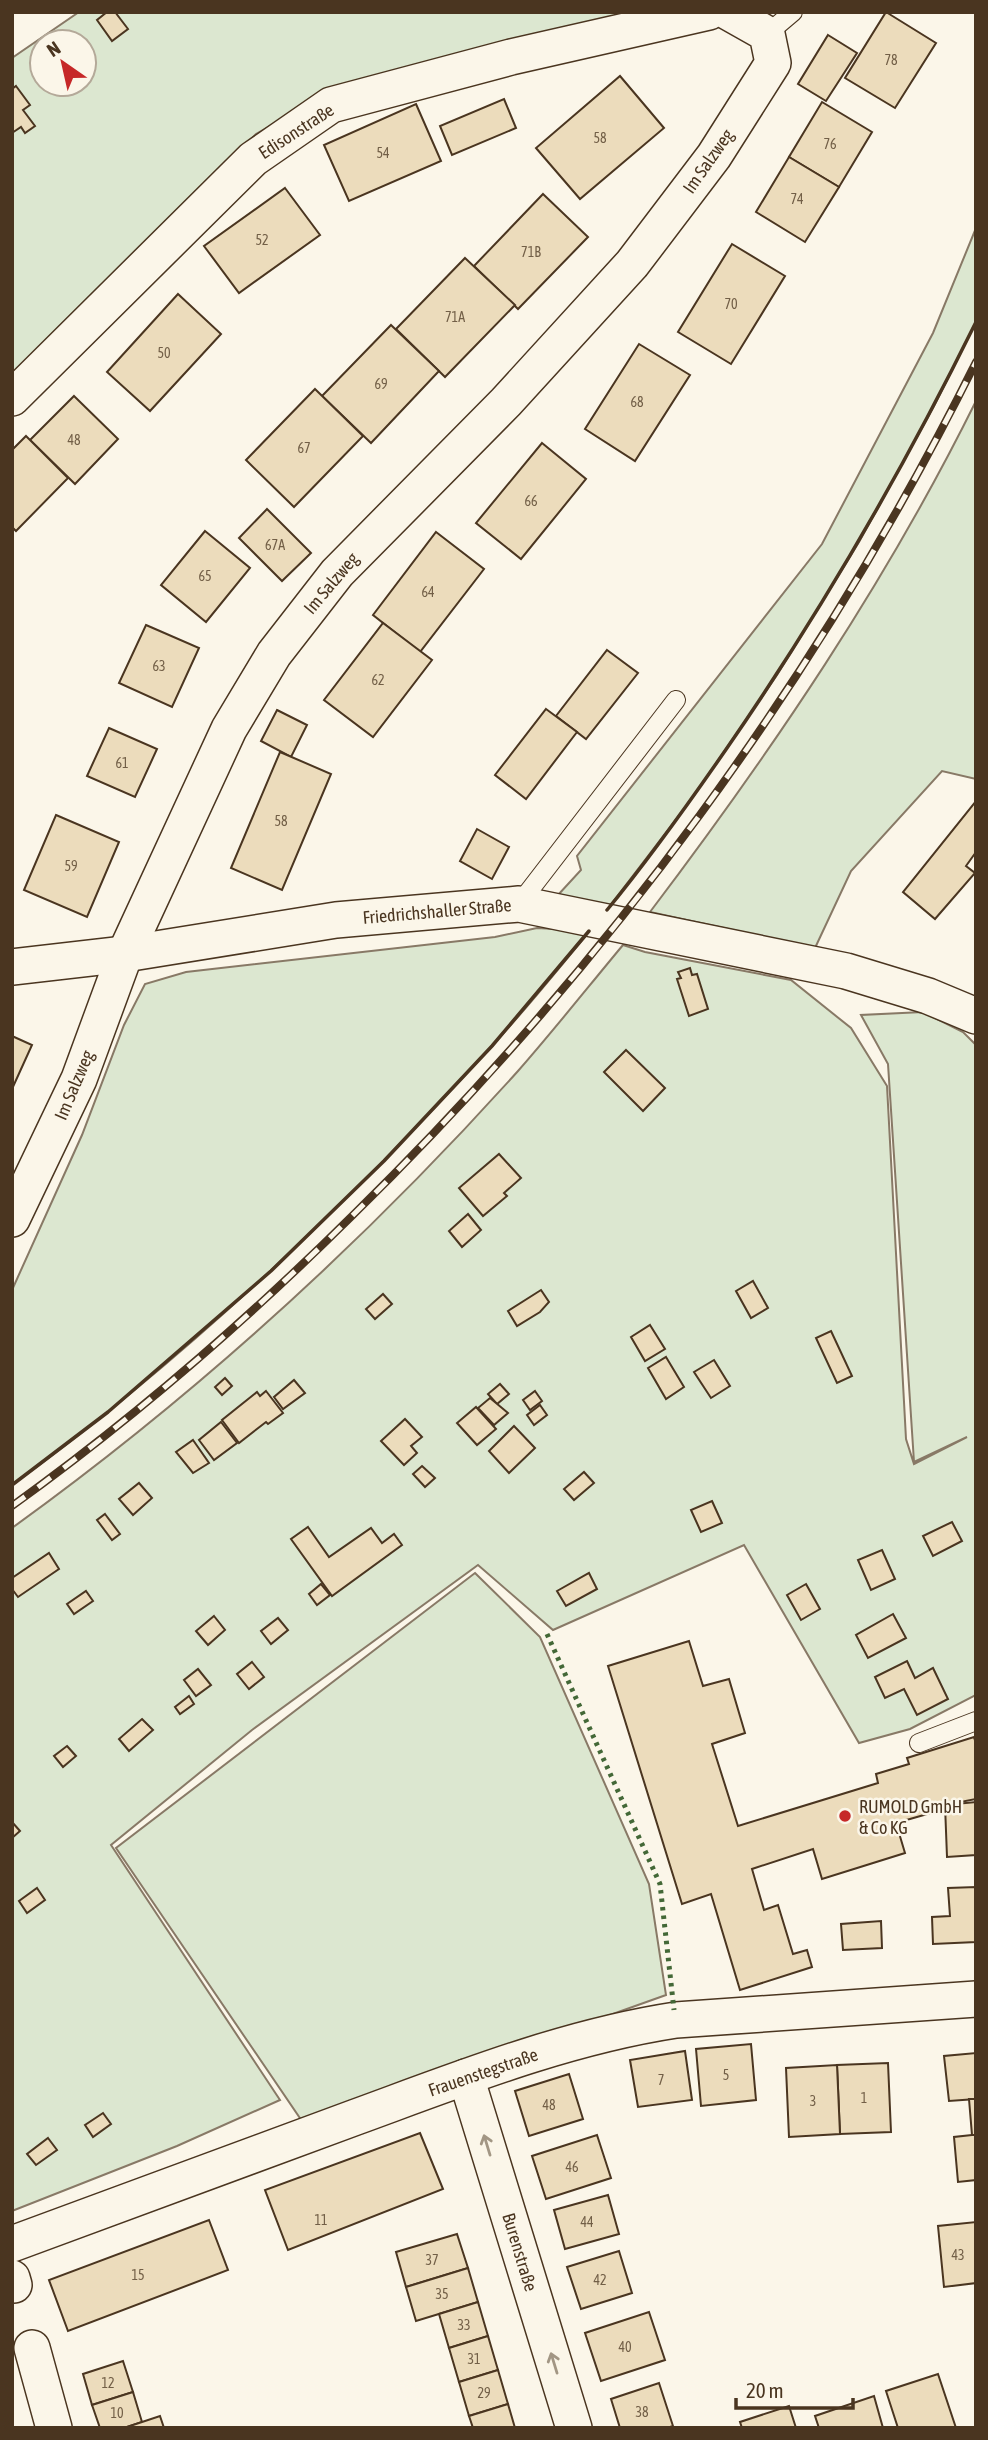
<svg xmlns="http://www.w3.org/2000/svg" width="988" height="2440" font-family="'Asap Condensed',sans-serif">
<rect width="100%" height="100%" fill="#fbf6e9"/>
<g fill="#dce7d0" stroke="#887966" stroke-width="2" fill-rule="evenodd">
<path d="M79 12H683L336 89 256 134 12 384V58ZM42 42H84V84H42Z"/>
<path d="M976 228V322L934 406 859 542 777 675 690 801 609 907 558 895 581 870 577 856 822 544 933 333Z"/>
<path d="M976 401V779L942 771 851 871 815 948 650 912C772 751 886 583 976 401Z"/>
<path d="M537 928 590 931C557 970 525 1011 490 1048 345 1207 187 1358 12 1485V1290L82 1135 124 1025 145 984 186 972 495 937Z"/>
<path d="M623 945 645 952 791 980 851 1028 887 1086 906 1439 914 1464 967 1437 914 1462 888 1064 861 1015 923 1012 963 1032 976 1045V1695L910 1729 859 1743 744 1545 553 1630 478 1565 252 1730 111 1845 280 2100 177 2146 12 2211V1528C195 1396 367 1239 518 1071 554 1030 588 987 623 945Z"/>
<path d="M475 1573 540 1637 649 1884 666 1995 304 2124 116 1848Z"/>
</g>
<g fill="#ecdcbc" stroke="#4a3520" stroke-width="2">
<path d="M107 12H115L128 29 112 41 97 20Z"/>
<path d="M886 12 936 43 895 108 845 78Z"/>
<path d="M828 35 857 53 826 101 798 84Z"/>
<path d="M620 76 664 128 580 199 536 148Z"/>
<path d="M16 86 30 105 23 110 35 126 25 133 21 127 12 133V89Z"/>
<path d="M504 99 516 128 452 155 440 126Z"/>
<path d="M822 102 872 132 839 187 789 157Z"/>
<path d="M416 104 441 161 349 201 324 145Z"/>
<path d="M789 157 839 187 805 242 756 212Z"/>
<path d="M285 188 320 235 239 293 204 246Z"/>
<path d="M543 194 588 237 518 309 474 266Z"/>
<path d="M732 244 785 276 731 364 678 332Z"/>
<path d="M465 258 515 305 445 377 396 329Z"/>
<path d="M178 294 221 334 150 411 107 372Z"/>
<path d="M391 325 439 371 371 443 322 396Z"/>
<path d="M639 344 690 375 635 461 585 429Z"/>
<path d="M315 389 363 436 294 507 246 460Z"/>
<path d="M74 396 118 439 75 484 30 440Z"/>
<path d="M26 436 68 478 16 531 12 527V450Z"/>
<path d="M542 443 586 479 521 559 476 523Z"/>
<path d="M267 509 311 553 282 581 239 538Z"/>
<path d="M205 531 250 568 206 622 161 585Z"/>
<path d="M436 532 484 569 420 652 373 615Z"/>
<path d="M383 623 432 660 373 737 324 700Z"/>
<path d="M146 625 199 648 172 707 119 683Z"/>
<path d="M607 650 638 673 586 739 556 716Z"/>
<path d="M546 709 577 732 526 799 495 775Z"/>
<path d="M277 710 307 725 291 757 261 741Z"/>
<path d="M109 728 157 749 135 797 87 776Z"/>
<path d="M280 752 331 774 282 890 231 868Z"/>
<path d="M976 801V852L966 866 975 873 935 919 903 892Z"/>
<path d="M56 815 119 842 87 917 24 890Z"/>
<path d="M477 829 509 847 492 879 460 861Z"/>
<path d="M690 968 692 975 697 974 708 1009 689 1016 677 979 681 978 678 972Z"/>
<path d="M12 1036 32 1045 12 1089Z"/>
<path d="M626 1050 665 1088 643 1111 604 1072Z"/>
<path d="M499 1154 521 1178 504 1193 507 1196 483 1216 459 1188Z"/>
<path d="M468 1214 481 1230 462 1247 449 1231Z"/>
<path d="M753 1281 768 1308 751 1318 736 1291Z"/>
<path d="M541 1290 549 1302 540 1312 517 1326 508 1311Z"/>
<path d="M383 1294 392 1304 375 1319 366 1309Z"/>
<path d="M650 1325 665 1349 645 1361 631 1337Z"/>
<path d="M831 1331 852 1376 837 1383 816 1338Z"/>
<path d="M666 1357 684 1387 666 1399 648 1368Z"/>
<path d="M714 1360 730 1386 711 1398 694 1372Z"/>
<path d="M225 1378 232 1386 222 1395 215 1387Z"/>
<path d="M294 1380 305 1393 283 1409 274 1397Z"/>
<path d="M500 1384 509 1394 497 1404 488 1394Z"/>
<path d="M266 1391 283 1413 268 1424 266 1422 239 1443 222 1420 257 1392 260 1396Z"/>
<path d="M535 1391 542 1401 530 1410 523 1400Z"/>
<path d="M490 1398 508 1413 494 1425 478 1408Z"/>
<path d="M540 1405 547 1415 534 1425 527 1415Z"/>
<path d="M476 1407 496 1429 477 1445 457 1423Z"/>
<path d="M405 1419 422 1437 411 1446 417 1453 404 1465 381 1441Z"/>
<path d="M221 1422 237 1443 214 1460 199 1440Z"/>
<path d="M514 1426 535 1448 509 1473 489 1451Z"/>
<path d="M193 1440 209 1463 193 1473 176 1452Z"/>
<path d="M422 1466 435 1478 425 1487 413 1474Z"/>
<path d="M584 1472 594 1483 574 1500 564 1489Z"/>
<path d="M139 1483 152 1498 133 1515 119 1499Z"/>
<path d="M712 1501 722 1523 701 1532 691 1510Z"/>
<path d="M105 1514 120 1534 112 1540 97 1520Z"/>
<path d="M952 1522 962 1541 933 1556 923 1536Z"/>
<path d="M308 1527 329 1557 371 1528 382 1543 394 1534 402 1545 332 1596 291 1539Z"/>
<path d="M882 1550 895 1579 871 1590 858 1560Z"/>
<path d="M49 1553 59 1569 18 1597 12 1589V1578Z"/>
<path d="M589 1573 597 1589 566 1606 557 1591Z"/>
<path d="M321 1584 330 1595 317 1605 309 1594Z"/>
<path d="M806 1584 820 1609 801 1620 787 1595Z"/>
<path d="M86 1591 93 1601 74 1614 67 1604Z"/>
<path d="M893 1614 906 1638 868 1658 856 1635Z"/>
<path d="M214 1616 225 1630 208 1645 196 1631Z"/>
<path d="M278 1618 288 1630 271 1644 261 1631Z"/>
<path d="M689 1641 703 1686 729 1679 745 1733 712 1744 738 1826 878 1783 876 1774 909 1764 907 1758 974 1737 976 1744V1799L945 1805V1809L896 1823 905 1853 822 1879 813 1849 752 1869 764 1910 778 1905 793 1954 807 1950 812 1967 740 1990 711 1894 682 1904 608 1666Z"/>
<path d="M907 1661 915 1678 933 1668 948 1699 917 1715 904 1689 885 1698 875 1677Z"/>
<path d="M252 1662 264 1677 249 1689 237 1674Z"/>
<path d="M198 1669 211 1685 196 1696 184 1680Z"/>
<path d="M189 1696 194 1704 180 1714 175 1707Z"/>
<path d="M142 1719 153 1730 129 1751 119 1739Z"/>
<path d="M67 1746 76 1756 63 1767 54 1756Z"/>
<path d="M976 1802V1855L947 1857 945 1805Z"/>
<path d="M12 1822 20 1831 12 1838Z"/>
<path d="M976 1887V1942L933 1944 932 1917 950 1916 948 1888Z"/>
<path d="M37 1888 45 1900 27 1913 19 1901Z"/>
<path d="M881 1921 882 1948 843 1950 841 1924Z"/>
<path d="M751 2044 756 2100 701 2106 696 2049Z"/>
<path d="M685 2051 692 2100 638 2107 630 2060Z"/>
<path d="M976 2053V2099L949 2101 944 2056Z"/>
<path d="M888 2063 891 2132 840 2134 837 2065Z"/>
<path d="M837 2065 840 2134 789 2137 786 2068Z"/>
<path d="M569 2074 583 2119 529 2136 515 2091Z"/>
<path d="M969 2099H976V2135H972Z"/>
<path d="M103 2113 111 2124 93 2137 85 2125Z"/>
<path d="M420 2133 443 2189 288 2250 265 2190Z"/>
<path d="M597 2135 611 2178 546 2199 532 2156Z"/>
<path d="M972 2135H976V2180L958 2182 954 2137Z"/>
<path d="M48 2138 57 2150 36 2165 27 2154Z"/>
<path d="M608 2195 619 2234 565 2249 554 2210Z"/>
<path d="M209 2220 228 2270 68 2331 49 2280Z"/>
<path d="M976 2222V2283L944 2287 938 2226Z"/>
<path d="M457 2234 468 2268 406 2287 396 2252Z"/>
<path d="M619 2251 632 2293 581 2309 567 2267Z"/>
<path d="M468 2268 478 2302 416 2321 406 2287Z"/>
<path d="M478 2302 488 2336 449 2348 439 2314Z"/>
<path d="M649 2312 665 2360 601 2381 585 2333Z"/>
<path d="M488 2336 498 2370 459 2382 449 2348Z"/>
<path d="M123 2361 133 2392 92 2405 83 2374Z"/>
<path d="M498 2370 508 2404 469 2416 459 2382Z"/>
<path d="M938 2374 956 2428H898L886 2391Z"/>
<path d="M659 2383 673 2426 667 2428H620L611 2399Z"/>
<path d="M133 2392 142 2422 124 2428H100L92 2405Z"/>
<path d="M874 2396 883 2428H819L815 2416Z"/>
<path d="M508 2404 515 2428H473L469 2416Z"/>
<path d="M789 2406 796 2428H742L740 2422Z"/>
<path d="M160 2416 164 2428H124Z"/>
</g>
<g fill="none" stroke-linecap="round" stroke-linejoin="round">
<defs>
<g id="service">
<path d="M767 34 793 12"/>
<path d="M519 904 676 700"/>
<path d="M919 1743 976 1721"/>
</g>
<g id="minor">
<path d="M12 398 253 159 331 105 511 57 709 12"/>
<path d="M12 967 125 954 336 920 519 904 846 971 928 996 976 1016"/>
<path d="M12 1219 79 1079 125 954 229 729 274 654 337 573 506 402 632 264 714 156 773 63 767 34 728 12"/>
<path d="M466 2077 574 2428"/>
<path d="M12 2244C127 2202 242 2160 356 2117 460 2079 565 2037 676 2020L976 1999"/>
<path d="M12 2278 14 2285"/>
<path d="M32 2348 54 2428"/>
</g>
</defs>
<use href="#service" stroke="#4a3520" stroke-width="20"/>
<use href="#minor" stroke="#4a3520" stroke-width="38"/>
<use href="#service" stroke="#fbf6e9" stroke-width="18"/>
<use href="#minor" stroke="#fbf6e9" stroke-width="35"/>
<defs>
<path id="rail" d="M12 1506C133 1419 246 1321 352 1216 605 968 818 680 976 362"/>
</defs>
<use href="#rail" stroke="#4a3520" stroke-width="8"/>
<use href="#rail" stroke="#fbf6e9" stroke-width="5" stroke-dasharray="16" stroke-linecap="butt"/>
<path stroke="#436837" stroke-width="5" stroke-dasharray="3.5 5" stroke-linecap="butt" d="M547 1634 660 1884 674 2010"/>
<g stroke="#4a3520" stroke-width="3.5">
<path d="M607 910C650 858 689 803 727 748 821 612 903 470 976 322"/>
<path d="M12 1485 108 1412 271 1271 384 1161 492 1046 589 931"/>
</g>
</g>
<defs><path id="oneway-shaft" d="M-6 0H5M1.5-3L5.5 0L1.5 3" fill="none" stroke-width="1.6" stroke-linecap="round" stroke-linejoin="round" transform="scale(1.75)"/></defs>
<g stroke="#a29684">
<use href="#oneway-shaft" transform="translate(487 2145) rotate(-107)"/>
<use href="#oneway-shaft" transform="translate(554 2363) rotate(-107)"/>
</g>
<circle fill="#c62828" stroke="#fbf6e9" stroke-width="2.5" cx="845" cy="1816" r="7"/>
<g text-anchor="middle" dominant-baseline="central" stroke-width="5" stroke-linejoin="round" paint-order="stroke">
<g font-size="14" fill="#725f47">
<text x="891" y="60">78</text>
<text x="600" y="138">58</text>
<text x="830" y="144">76</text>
<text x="383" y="153">54</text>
<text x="797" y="199">74</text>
<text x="262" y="240">52</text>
<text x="531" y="252">71B</text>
<text x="731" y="304">70</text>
<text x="455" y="317">71A</text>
<text x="164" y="353">50</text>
<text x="381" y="384">69</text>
<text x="637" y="402">68</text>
<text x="74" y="440">48</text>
<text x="304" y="448">67</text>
<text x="531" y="501">66</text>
<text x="275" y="545">67A</text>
<text x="205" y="576">65</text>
<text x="428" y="592">64</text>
<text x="159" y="666">63</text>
<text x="378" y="680">62</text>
<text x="122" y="763">61</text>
<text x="281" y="821">58</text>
<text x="71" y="866">59</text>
<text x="726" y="2075">5</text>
<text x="661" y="2080">7</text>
<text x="864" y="2098">1</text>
<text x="813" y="2101">3</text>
<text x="549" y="2105">48</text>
<text x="572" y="2167">46</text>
<text x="321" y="2220">11</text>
<text x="587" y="2222">44</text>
<text x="958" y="2255">43</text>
<text x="432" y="2260">37</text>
<text x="138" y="2275">15</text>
<text x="600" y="2280">42</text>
<text x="442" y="2294">35</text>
<text x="464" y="2325">33</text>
<text x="625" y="2347">40</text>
<text x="474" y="2359">31</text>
<text x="108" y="2383">12</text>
<text x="484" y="2393">29</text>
<text x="642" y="2412">38</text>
<text x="117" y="2413">10</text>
</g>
<g font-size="18" fill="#4a3520" stroke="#fbf6e9">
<text transform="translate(296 131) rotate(-33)">Edisonstraße</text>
<text transform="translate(708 161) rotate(-55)">Im Salzweg</text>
<text transform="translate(331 583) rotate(-50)">Im Salzweg</text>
<text transform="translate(437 911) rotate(-5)">Friedrichshaller Straße</text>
<text transform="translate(74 1085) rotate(-67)">Im Salzweg</text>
<text transform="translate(483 2072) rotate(-19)">Frauenstegstraße</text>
<text transform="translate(520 2252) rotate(73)">Burenstraße</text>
</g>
<g font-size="18" fill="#4a3520" stroke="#fbf6e9" text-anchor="start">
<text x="859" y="1806">RUMOLD GmbH<tspan x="859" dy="21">&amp; Co KG</tspan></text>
</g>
</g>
<rect width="988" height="2440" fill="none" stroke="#4a3520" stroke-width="28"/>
<g transform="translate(63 63) rotate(326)"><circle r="33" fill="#fbf6e9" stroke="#b4a999" stroke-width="2"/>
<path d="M0-5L12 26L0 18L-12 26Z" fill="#c62828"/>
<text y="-10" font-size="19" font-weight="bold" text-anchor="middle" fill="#4a3520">N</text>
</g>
<path d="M736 2398v10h117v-10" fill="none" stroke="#4a3520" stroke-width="3.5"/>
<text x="746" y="2398" font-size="21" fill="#4a3520" stroke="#fbf6e9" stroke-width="5" paint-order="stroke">20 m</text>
</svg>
